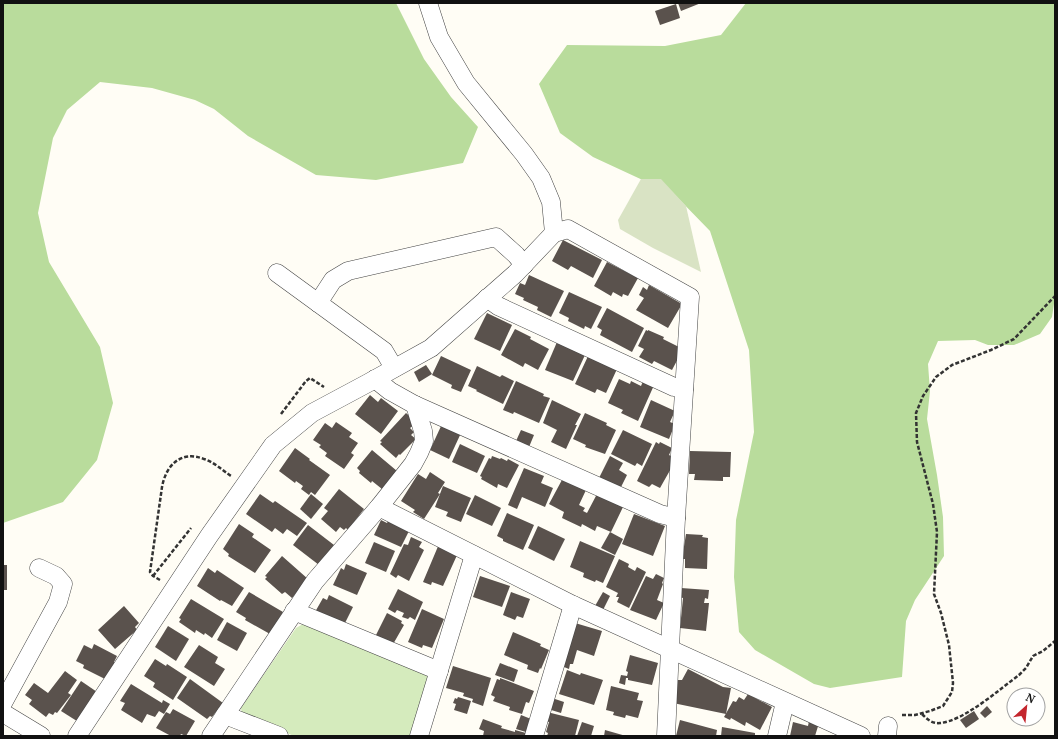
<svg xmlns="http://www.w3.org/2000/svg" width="1058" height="739" font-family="'Noto Serif',serif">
<rect width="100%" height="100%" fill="#fffdf5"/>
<path fill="#d5ebbd" d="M303 624 425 673 430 679 411 736H294L242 715 241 708 296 628Z"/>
<g fill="#b9dc9c">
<path d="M3 3H396L424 59 451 97 478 127 463 163 376 180 316 175 248 136 214 109 195 100 152 88 100 82 67 110 53 138 38 213 49 262 100 347 113 403 97 460 63 502 3 523Z"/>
<path d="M746 3H1055V297L1052 317 1040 334 1014 345H988L975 340 938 341 928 364 930 391 927 419 937 475 943 517 944 556 915 600 906 621 902 677 830 688 814 684 755 650 739 632 734 577 736 520 754 432 749 350 710 231 675 195 593 157 560 133 539 84 567 45 665 46 721 35Z"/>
</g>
<path fill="#d9e3c4" d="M641 179H661L686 206 701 272 653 248 620 229 618 220Z"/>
<g fill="#5a524d">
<path d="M678 3H701L681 11Z"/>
<path d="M676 4 680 18 660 25 655 11Z"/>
<path d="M563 240 602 260 593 278 571 266 568 270 552 261Z"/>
<path d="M607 262 638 278 628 296 623 294 622 297 613 292 611 296 594 286Z"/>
<path d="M529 275 564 291 551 317 537 310 538 307 523 300 524 298 515 294 520 283 525 285Z"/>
<path d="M649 285 682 304 668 328 636 310 644 298 639 295 643 287 647 290Z"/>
<path d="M569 292 602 307 591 329 585 326 584 329 568 321 569 318 559 313Z"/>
<path d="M607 308 644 328 632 352 600 335 602 330 597 327Z"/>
<path d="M487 313 512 325 500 351 474 339Z"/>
<path d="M515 329 531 337 530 339 549 349 538 370 525 363 523 367 501 355Z"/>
<path d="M646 330 648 331V330L664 337 663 339 681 348V353L672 370 654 361 652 364 639 357 644 349 638 346Z"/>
<path d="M557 342 585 355 573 381 545 370Z"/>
<path d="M589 354 617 369 606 393 597 389 595 393 575 384Z"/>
<path d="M441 356 471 370 461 392 451 388 452 385 432 375Z"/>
<path d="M426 365 432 374 419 382 414 372Z"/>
<path d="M477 366 500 377 502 375 514 381 503 404 476 391 477 390 468 386Z"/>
<path d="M619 379 630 384 631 381 641 386 644 379 655 383 638 421 621 413 623 410 608 403Z"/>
<path d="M516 381 544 394 543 396 550 398 539 423 514 412 513 414 503 410Z"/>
<path d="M370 395 378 402 381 398 398 411 381 434 355 414Z"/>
<path d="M552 400 581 414 575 425H577L566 449 551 442 557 430 543 423Z"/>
<path d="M651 400 675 411 670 422 675 424 669 439 640 427Z"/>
<path d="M406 413 413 419 414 425 410 428 414 432 411 435 416 439 400 455 399 454 396 458 380 444 382 442 380 441Z"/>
<path d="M585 413 607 423 606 425 616 430 605 454 585 447 586 445 573 439Z"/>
<path d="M336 422 352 433 349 437 358 443 351 453 354 455 344 469 325 456 327 453 319 447 321 445 313 440 325 423 332 428Z"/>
<path d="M442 424 461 433 449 459 430 450Z"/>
<path d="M521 430 534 435 529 447 516 441Z"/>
<path d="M623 430 652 444 642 466 637 463 635 466 611 454Z"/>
<path d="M656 442 659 444 660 442 672 448 669 455 673 457 670 464 673 465 660 488 652 484 649 487 637 481Z"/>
<path d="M460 444 485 456 477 473 452 462Z"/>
<path d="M295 448 310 459 309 460 330 475 315 495 311 492 309 495 301 489 303 486 296 481 295 483 279 471Z"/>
<path d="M372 450 397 471 382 489 372 481 371 483 359 473 360 471 357 468Z"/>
<path d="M690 451 731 452 730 477H723V481L694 480 695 474H689Z"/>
<path d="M492 456 500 459 501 458 507 461 508 459 519 465 507 488 498 484 497 488 481 479 482 477 480 476 489 458 491 459Z"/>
<path d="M610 456 623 463 619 470 627 475 620 489 599 478Z"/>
<path d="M524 468 544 476 541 483 553 488 545 507 522 497 517 509 508 505Z"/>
<path d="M430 472 445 482 438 493 440 494 424 519 413 512 415 510 401 501 418 474 426 479Z"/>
<path d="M563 478 586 490 579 505 585 508 583 511 587 513 597 494 623 507 611 532 597 526 595 531 582 524 581 527 562 518 564 512 549 504Z"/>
<path d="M443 486 471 498 461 522 446 516 448 512 435 507Z"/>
<path d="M339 489 364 509 348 530 346 528 344 530 340 527 336 532 321 519 328 511 324 508Z"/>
<path d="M260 494 273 503 275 501 307 523 297 536 287 529 283 534 275 528 272 532 246 514Z"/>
<path d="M311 494 323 504 311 519 300 509Z"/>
<path d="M475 495 501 508 492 526 466 514Z"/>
<path d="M507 513 534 525 523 550 503 541V539L497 536Z"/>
<path d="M634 514 665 526 653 556 622 544Z"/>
<path d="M389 519 410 529 401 547 374 535 381 520 387 523Z"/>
<path d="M239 524 254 534 252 537 271 550 255 573 228 556 229 554 223 549Z"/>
<path d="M308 525 334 545 319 565 293 545Z"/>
<path d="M538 526 565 539 554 561 528 548Z"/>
<path d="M610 532 623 539 615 555 601 548Z"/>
<path d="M686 534 703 535 702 537 708 538 707 569 685 568V559H682Z"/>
<path d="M411 537 422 542 419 547 424 550 409 581 398 575 396 578 390 574 404 544 408 545Z"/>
<path d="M580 541 615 556 603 583 596 580 595 582 583 577 584 573 570 567Z"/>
<path d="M374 542 395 551 386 572 365 563Z"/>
<path d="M439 544 458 553 443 586 432 582 431 585 423 582Z"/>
<path d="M282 556 308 579 292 598 285 592 282 594 265 579 267 577 265 576Z"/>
<path d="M619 559 629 564 628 567 635 571 637 567 646 572 629 608 617 602 619 597H616L618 593 606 587Z"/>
<path d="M346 564 367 573 357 595 333 585 341 568 344 570Z"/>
<rect x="3" y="565" width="4" height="25"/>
<path d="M208 568 215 573 217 570 244 588 232 606 221 600 220 601 197 586Z"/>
<path d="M656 574 664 578 662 583 663 584 657 600 664 603 656 620 630 610 646 576 653 579Z"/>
<path d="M480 576 510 586 502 607 473 597Z"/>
<path d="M681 588 709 590 708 599 705 598 704 603H709L706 631 680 628 683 598 679 597Z"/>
<path d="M398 589 423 602 415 620 410 617 408 619 402 617 404 613 397 610 395 613 388 609Z"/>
<path d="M249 592 283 612 270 634 245 620 246 618 236 612Z"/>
<path d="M511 592 530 599 523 618 517 616 515 620 503 615Z"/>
<path d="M603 592 610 596 603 610 595 606Z"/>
<path d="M329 595 353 607 344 625 315 612 323 598 327 600Z"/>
<path d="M191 599 224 619 212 638 205 633 204 635 196 630 195 633 179 622 181 619 179 618Z"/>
<path d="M124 606 139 623 135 627 137 630 115 649 98 630Z"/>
<path d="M422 609 444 619 432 648 423 645 422 648 408 642Z"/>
<path d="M387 613 402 621 401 623 404 625 392 646 375 637Z"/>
<path d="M227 622 247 633 237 651 217 640Z"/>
<path d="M575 623 602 631 594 656 577 650 573 664H570L569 669 564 667 565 662H563Z"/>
<path d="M168 626 189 639 176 661 155 647Z"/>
<path d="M513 632 541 644 540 646 549 650 541 669 540 668 538 673 527 669 528 665 504 655Z"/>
<path d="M94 644 117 656 114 662 115 663 105 679 83 668 84 665 76 661 84 645 92 649Z"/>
<path d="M199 645 218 657 215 663 225 669 214 686 184 667Z"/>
<path d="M630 655 658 663 652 685 628 680V678H626L625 685 619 683 621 675 627 676 628 672 626 671Z"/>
<path d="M155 659 166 666 167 664 187 677 173 700 153 687 155 683 144 676Z"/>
<path d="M500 663 518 670 514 682 495 675Z"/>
<path d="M453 666 491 678 483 706 472 702 473 699 463 696 464 693 446 688Z"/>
<path d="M688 669 723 687 731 688 726 714 673 703 678 680H682Z"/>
<path d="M567 670 580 675 581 673 603 680 594 705 559 694Z"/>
<path d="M65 671 77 680 68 693 71 695 57 713 55 712 53 715 49 713 46 717 29 704 32 700 25 695 34 683 48 693Z"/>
<path d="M500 678 534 691 529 703 526 702 522 714 509 710 510 707 493 701 495 697 491 695 497 679 500 680Z"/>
<path d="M190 679 223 703 212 717 210 716 207 719 177 698Z"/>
<path d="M81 681 100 694 80 723 61 711Z"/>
<path d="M131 684 162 703 163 700 170 704 164 714 159 711 155 717 147 714 142 723 121 710 125 703 120 701Z"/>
<path d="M611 686 639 693 637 700 643 701 638 718 626 715 625 718 613 715 614 712 606 710Z"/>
<path d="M748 694 772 707 760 730 746 722 745 726 731 718 730 720 724 717 733 701 736 702 739 697 744 700Z"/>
<path d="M458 697 471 701 467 714 454 710 456 704 453 703 455 698 457 699Z"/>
<path d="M552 698 564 702 561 713 548 709Z"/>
<path d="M987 706 992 712 985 718 980 713Z"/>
<path d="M173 709 195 721 186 736 181 734 180 736H171L156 728 166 712 170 714Z"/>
<path d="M974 711 979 719 966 728 960 720Z"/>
<path d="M547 712 579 720 575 736H547L548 733 546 732 549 722 545 721Z"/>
<path d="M521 715 531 719 526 732 516 729Z"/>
<path d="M483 719 502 726 501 728 515 732V730L526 733 525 736H483L484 731 479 729Z"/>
<path d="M680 720 717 730 716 736H676Z"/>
<path d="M809 721 819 723 815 736H790L793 722 808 726Z"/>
<path d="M582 722 594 726 591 736H577Z"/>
<path d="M722 727 755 733V736H721Z"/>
<path d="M605 730 626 736H604Z"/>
</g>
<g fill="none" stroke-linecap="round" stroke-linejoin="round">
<defs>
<g id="minor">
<path d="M428 3 439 37 466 83 524 154 541 178 551 202 554 233"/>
<path d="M277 273 384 351 394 368"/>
<path d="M487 298 498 306 674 387 684 389"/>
<path d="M318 303 333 280 348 271 496 237 516 255 524 265"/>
<path d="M375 379 390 391 415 405 660 514 676 518"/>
<path d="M379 507 573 605 861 736"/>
<path d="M294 611 439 671"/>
<path d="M3 703 58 602 63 584 56 576 39 568"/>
<path d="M3 713 41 736"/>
<path d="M225 715 279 736"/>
<path d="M77 736 209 536 273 445 312 413 368 383 431 348 515 274 554 233 568 229 690 297 676 518 666 736"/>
<path d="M211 736 315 581 379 507 413 464 419 453 424 441 423 431 415 405"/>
<path d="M419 736 474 555"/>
<path d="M534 736 573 605"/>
<path d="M777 736 785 702"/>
<path d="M887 736 888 726"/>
</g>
</defs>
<use href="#minor" stroke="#444" stroke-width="19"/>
<g stroke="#333" stroke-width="2.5" stroke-dasharray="4 2" stroke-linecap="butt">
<path d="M281 414 306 381 310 378 324 387"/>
<path d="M153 576 191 528"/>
<path d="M160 580 153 576 150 572 162 487C166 465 181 450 204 459 214 462 222 470 231 476"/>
<path d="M922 714C927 719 932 724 940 723 964 721 1000 689 1019 675L1026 668 1033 656 1043 651 1055 641"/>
<path d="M902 715H915L930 711 943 706 952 692 953 683 949 645 941 613 934 594 937 532 933 504 917 442 916 413 923 396 936 377 952 365 991 350 1014 339 1055 296"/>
</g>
<use href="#minor" stroke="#fff" stroke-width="18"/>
</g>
<rect width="1058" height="739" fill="none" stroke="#111111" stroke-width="8"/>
<g transform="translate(1026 707) rotate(27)"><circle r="19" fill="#ffffff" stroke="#a0a0a0"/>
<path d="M0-3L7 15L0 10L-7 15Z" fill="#c4262e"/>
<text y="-6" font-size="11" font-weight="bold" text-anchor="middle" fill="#111111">N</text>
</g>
</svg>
